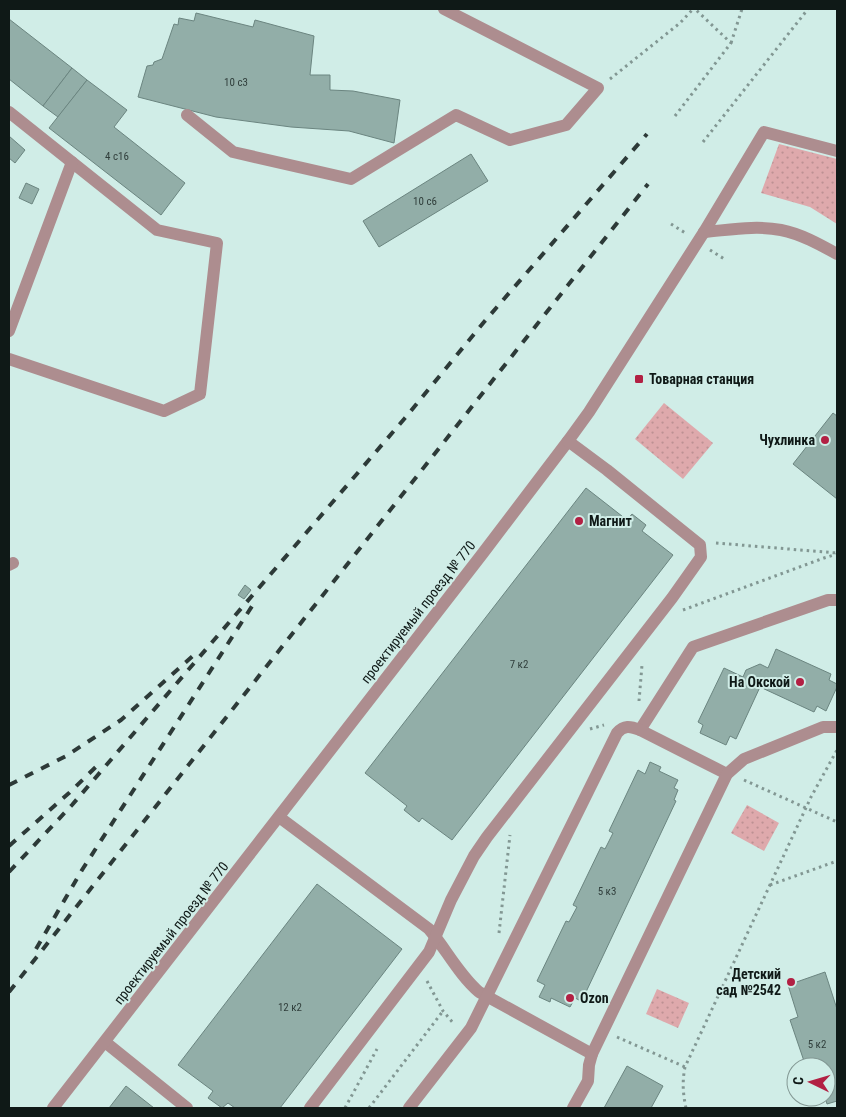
<svg xmlns="http://www.w3.org/2000/svg" width="846" height="1117" font-family="'Roboto Condensed',sans-serif">
<defs>
<pattern id="green-dots" width="8" height="8" patternUnits="userSpaceOnUse" patternTransform="scale(1.25)"><rect width="8" height="8" fill="#dea9ac"/><path d="M2 2h.1M6 6h.1" fill="none" stroke="#bd9193" stroke-width="1.8" stroke-linecap="round"/></pattern>
</defs>
<rect width="100%" height="100%" fill="#d0ede7"/>
<g fill="url(#green-dots)">
<path d="M779 144 837 159V224L810 207 761 193Z"/>
<path d="M664 403 713 443 683 479 635 439Z"/>
<path d="M747 805 779 823 764 851 731 833Z"/>
<path d="M657 989 689 1003 678 1028 646 1014Z"/>
</g>
<g fill="#92aea8" stroke="#6b8580">
<path d="M196 13 253 27 255 20 314 36 310 75H330V90L353 91 400 100 394 143 349 131 291 127 216 117 138 97 147 66 153 65 154 62 162 59 174 24 178 25 179 18 194 21Z"/>
<path d="M9 19 72 68 43 106 9 79Z"/>
<path d="M72 68 87 80 58 117 43 106Z"/>
<path d="M87 80 127 110 114 127 185 183 161 215 49 128Z"/>
<path d="M9 136 25 150 15 163 9 158Z"/>
<path d="M471 154 488 181 379 247 363 221Z"/>
<path d="M26 183 39 189 32 204 19 198Z"/>
<path d="M833 413 837 416V499L793 464Z"/>
<path d="M586 488 627 520 632 514 646 525 642 531 673 555 452 840 422 818 419 822 404 810 407 806 365 773Z"/>
<path d="M245 585 251 590 244 599 238 595Z"/>
<path d="M776 649 831 674 829 680 837 684V687L826 711 817 706 814 712 760 687 736 739 730 736 726 745 700 733 703 725 698 722 724 668 743 677 746 670 760 664 768 668Z"/>
<path d="M650 762 661 767 659 771 678 780 674 788 678 790 674 800 676 801 586 992 583 991 579 1000 575 998 570 1007 551 998 550 1002 539 997 545 985 537 981 566 921 569 922 577 907 573 905 601 847 605 849 613 833 609 831 638 770 645 774Z"/>
<path d="M317 884 402 949 280 1108H235L228 1103 222 1108 208 1098 213 1091 178 1065Z"/>
<path d="M825 972 837 1009V1101L827 1104 825 1097H826V1067H806L790 1020 798 1017 788 985Z"/>
<path d="M627 1066 663 1086 651 1108H604Z"/>
<path d="M126 1086 154 1108H109Z"/>
</g>
<g fill="none" stroke-linecap="round" stroke-linejoin="round">
<g stroke="#829793" stroke-width="3" stroke-dasharray="2.5 4" stroke-linecap="butt">
<path d="M731 43 742 9"/>
<path d="M610 79 680 23 693 9"/>
<path d="M675 116 731 43 695 9"/>
<path d="M703 142 808 9"/>
<path d="M671 224 687 234"/>
<path d="M710 250 726 260"/>
<path d="M716 543 837 553"/>
<path d="M683 610 824 558 837 554"/>
<path d="M639 701 642 665"/>
<path d="M590 729 604 725"/>
<path d="M744 780 837 822"/>
<path d="M770 885 837 861"/>
<path d="M499 933 510 835"/>
<path d="M427 981 443 1011 454 1024"/>
<path d="M617 1037 685 1067"/>
<path d="M345 1108 377 1049"/>
<path d="M369 1108 443 1011"/>
<path d="M686 1108C683 1094 682 1082 685 1067L811 797 837 750"/>
</g>
<g stroke="#ad8d8f" stroke-width="12">
<path d="M9 112 157 230 217 243 200 394 164 411 9 359"/>
<path d="M187 115 233 152 351 179 456 115 510 140 566 125 598 88 444 9"/>
<path d="M704 232C729 230 756 225 781 230 801 234 819 244 837 254"/>
<path d="M9 331 72 162"/>
<path d="M9 565 13 563"/>
<path d="M640 730 693 647 828 600H837"/>
<path d="M279 817 429 929C446 949 459 975 479 992L592 1054"/>
<path d="M105 1042 187 1108"/>
<path d="M53 1108 483 553 568 441 589 412 704 232 764 132 837 151"/>
<path d="M310 1108 429 952 451 900 474 856 487 837 672 598 701 557 700 545 607 470 568 441"/>
<path d="M409 1108 471 1028 617 733C624 725 630 726 640 730L727 774"/>
<path d="M573 1108 588 1081 589 1065 592 1054 727 774 744 759 823 727H837"/>
</g>
<g stroke="#2d3a38" stroke-width="4" stroke-dasharray="9 9" stroke-linecap="butt">
<path d="M9 785 66 756 121 720 194 655"/>
<path d="M9 846 69 793 102 761"/>
<path d="M9 872 72 805 405 418 484 322 647 134"/>
<path d="M36 949 82 870 256 600"/>
<path d="M9 992 648 184"/>
</g>
</g>
<g fill="#b22043" stroke="#d0ede7" stroke-width="2">
<rect x="634" y="374" width="10" height="10" rx="2.5"/>
<circle cx="825" cy="440" r="5"/>
<circle cx="579" cy="521" r="5"/>
<circle cx="800" cy="682" r="5"/>
<circle cx="791" cy="982" r="5"/>
<circle cx="570" cy="998" r="5"/>
</g>
<g text-anchor="middle" dominant-baseline="central" stroke-width="4" stroke-linejoin="round" paint-order="stroke">
<g font-size="11" fill="#303e3b">
<text x="236" y="82">10 с3</text>
<text x="117" y="156">4 с16</text>
<text x="425" y="201">10 с6</text>
<text x="519" y="664">7 к2</text>
<text x="607" y="891">5 к3</text>
<text x="290" y="1007">12 к2</text>
<text x="817" y="1044">5 к2</text>
</g>
<g font-size="14" font-weight="bold" fill="#0f1917" stroke="#d0ede7" text-anchor="start">
<text x="649" y="379">Товарная станция</text>
<text x="815" y="440" text-anchor="end">Чухлинка</text>
<text x="589" y="521">Магнит</text>
<text x="790" y="682" text-anchor="end">На Окской</text>
<text x="781" y="974" text-anchor="end">Детский<tspan x="781" dy="16">сад №2542</tspan></text>
<text x="580" y="998">Ozon</text>
</g>
<g font-size="14" fill="#0f1917" stroke="#d0ede7">
<text transform="translate(418 612) rotate(-52)">проектируемый проезд № 770</text>
<text transform="translate(171 933) rotate(-52)">проектируемый проезд № 770</text>
</g>
</g>
<rect width="846" height="1117" fill="none" stroke="#0f1917" stroke-width="20"/>
<g transform="translate(811 1082) rotate(275)"><circle r="24" fill="#d0ede7" stroke="#839894"/>
<path d="M0-4L9 19L0 12L-9 19Z" fill="#b22043"/>
<text y="-8" font-size="14" font-weight="bold" text-anchor="middle" fill="#0f1917">С</text>
</g>
</svg>
